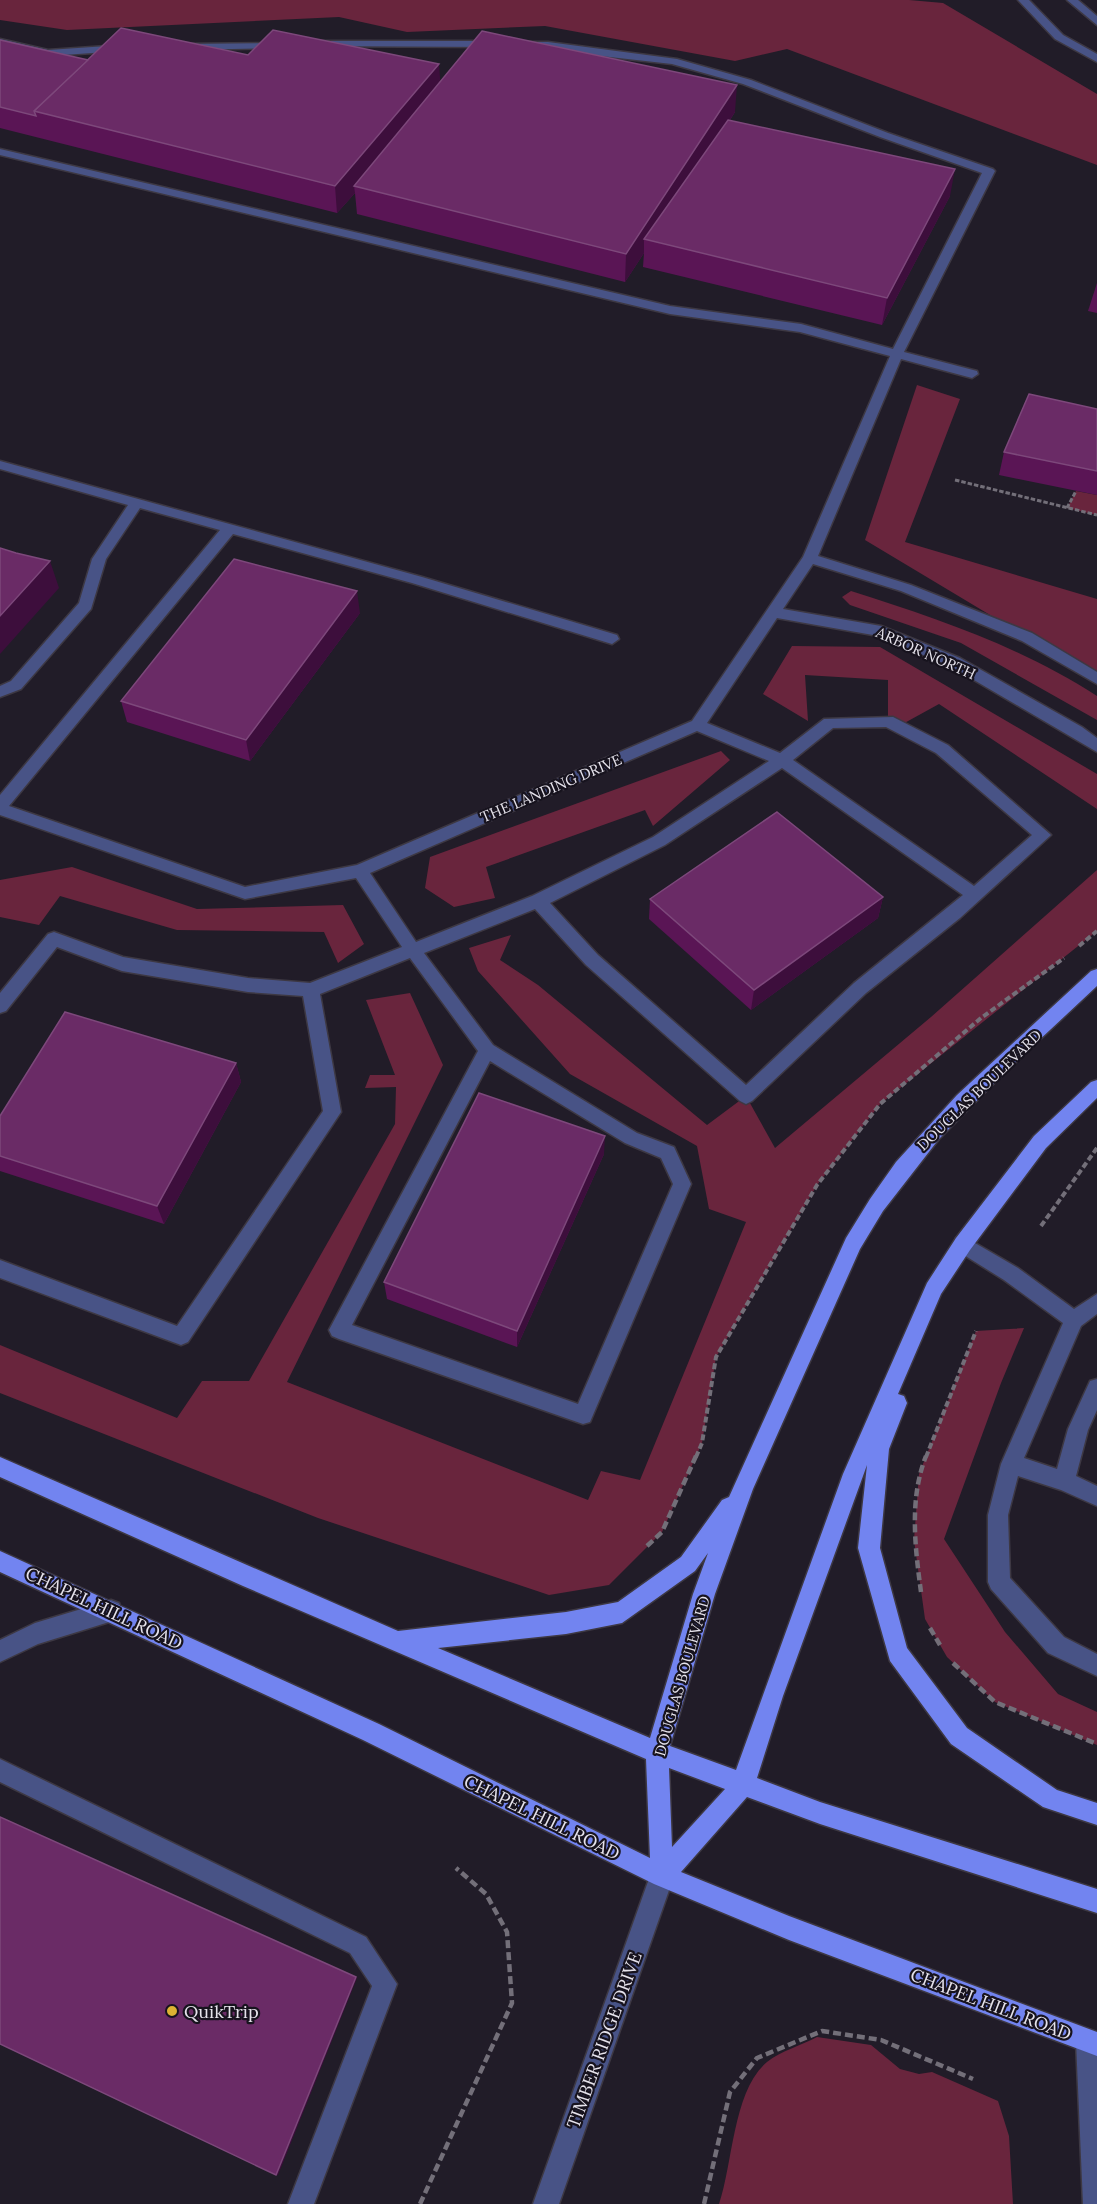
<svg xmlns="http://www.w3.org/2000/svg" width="1097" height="2204" font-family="Lora,serif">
<rect width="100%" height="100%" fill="#211c28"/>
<g fill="#69253d">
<path d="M0 0H909L943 3 1097 94V165L787 49 735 61 545 26 407 32 339 17 67 30 0 20Z"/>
<path d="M917 385 960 399 905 542 1097 599V679L865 540Z"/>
<path d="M1076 491 1097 495V515L1067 508Z"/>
<path d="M851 591C936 618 1022 647 1097 696V720L961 643 850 605 842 597Z"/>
<path d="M792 646 880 647 1097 774V809L939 704 899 726 888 721V680L805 675 808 721 763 694Z"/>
<path d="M721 751 730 760 653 826 645 810 486 867 495 898 454 907 425 888 430 857Z"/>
<path d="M72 867 197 909 343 905 364 944 338 963 324 932 177 930 60 896 39 925 0 917V880Z"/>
<path d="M1097 870V931L880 1104 817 1185 716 1357 702 1443 662 1532 609 1585 549 1595 318 1518 0 1393V1345L177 1418 202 1381H249L395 1124 396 1087 365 1088 370 1075H395L366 1000 410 993 443 1065 287 1382 588 1500 601 1471 640 1480 746 1222 709 1209 697 1146 570 1074 478 971 469 948 511 935 500 960 538 985 707 1125 746 1096 775 1148 931 1017Z"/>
<path d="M1024 1328 1001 1383 944 1539 1005 1632 1058 1694 1097 1712V1745L995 1702 947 1657 925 1619 914 1540 919 1474 976 1331Z"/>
<path d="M817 2037 871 2045 900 2069 919 2074 932 2072 998 2101 1009 2136 1013 2204H719C733 2163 733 2090 767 2062 781 2051 802 2045 817 2037Z"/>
</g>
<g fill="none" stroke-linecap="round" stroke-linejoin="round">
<defs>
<g id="minor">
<path d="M1018 0H1029L1063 35 1097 54V62L1055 39Z"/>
<path d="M1067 0H1078L1097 16V25Z"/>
<path d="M0 39 48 50 122 45 127 48 122 51 48 56 0 45Z"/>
<path d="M315 41H494L499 44 494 47 311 46V42Z"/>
<path d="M525 42H548L677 59 751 80 888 133 993 169 995 171 904 352 977 371 978 374 972 378 901 359 818 556 911 585 1032 633 1097 672V684L1022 641 901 591 813 564 783 609 881 626 960 658 1082 727 1097 738V752L950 666 873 635 777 618 707 723 780 753 824 719 893 717 948 745 1051 835 960 918 866 993 752 1101 746 1104 740 1101 586 965 535 909 424 953 493 1045 637 1133 674 1147 691 1184 590 1422 583 1424 339 1339 332 1336 329 1330 478 1051 410 958 320 994 341 1112 188 1342 181 1345 0 1278V1260L177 1326 323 1111 303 996 248 992 122 971 57 947 6 1011 0 1013V993L48 934 54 932 123 957 248 978 310 983 402 947 356 878 245 899 0 815V795L220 530 140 508 106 559 91 609 21 689 0 697V686L11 681 79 603 92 559 128 505 0 469V461L422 577 617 635 619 639 612 644 412 583 233 534 9 806 245 887 357 865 692 721 803 557 890 356 800 332 670 314 0 155V149L670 306 801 324 893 349 982 173 880 137 743 84 672 64 521 47 520 45ZM886 727 936 753 1032 835 974 886 793 760 833 728ZM697 731 769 761 653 837 532 896 416 942 370 873ZM782 768 963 895 854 983 746 1085 598 955 550 903 665 845ZM490 1061 625 1143 661 1158 673 1184 578 1404 352 1325Z"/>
<path d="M285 43V47L281 48 183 50 178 47 183 44Z"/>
<path d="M963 1236 1018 1268 1074 1309 1097 1294V1314L1081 1326 1024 1458 1057 1469 1068 1429 1090 1381 1097 1379V1410L1088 1430 1076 1476 1097 1486V1506L1061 1490 1018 1476 1008 1515 1010 1578 1064 1637 1097 1654V1676L1048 1653 991 1589 988 1582V1515L1001 1464 1063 1323 1004 1280 956 1250 954 1244 956 1238Z"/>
<path d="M111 1600 119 1603 122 1611 119 1619 38 1644 0 1662V1640L35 1623Z"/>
<path d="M0 1759 366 1937 397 1984 314 2204H288L372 1986 350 1953 0 1782Z"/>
<path d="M662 1864 670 1868 674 1876 559 2204H533L650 1876 654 1868Z"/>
<path d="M1088 2029 1097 2033V2204H1083L1076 2041 1079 2032Z"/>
</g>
<path id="major" d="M1097 969V986L1003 1074 939 1139 883 1211 860 1249 753 1489 715 1594 670 1746 736 1770 843 1474 927 1283 956 1238 1034 1136 1091 1082 1097 1080V1098L1046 1148 970 1250 941 1294 898 1394 904 1396 907 1403 889 1449 880 1548 907 1648 967 1728 1057 1790 1097 1803V1825L1043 1807 951 1744 890 1661 858 1548 867 1465 783 1696 757 1778 820 1802 1097 1889V1913L820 1824 747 1797 681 1872 789 1916 1097 2032V2056L789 1940 654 1884 363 1740 0 1572V1551L379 1724 650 1858 646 1759 243 1586 0 1477V1457L398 1631 566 1612 618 1602 681 1557 722 1500 729 1497 846 1238 870 1199 896 1162 957 1095 1091 971ZM708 1553 693 1594 650 1738 438 1648 566 1634 622 1623 695 1571ZM669 1768 725 1789 672 1847Z"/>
</defs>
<use href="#minor" stroke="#3d3843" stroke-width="3"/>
<use href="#major" stroke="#3d3843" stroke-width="3"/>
<g stroke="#736f79" stroke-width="3" stroke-dasharray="4.5 2" stroke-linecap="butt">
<path d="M955 480 1097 515"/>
<path d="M1067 508 1076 491"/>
</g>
<g stroke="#736f79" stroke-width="4" stroke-dasharray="6 3" stroke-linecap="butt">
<path d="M1079 946 1097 931"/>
<path d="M1041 1226 1097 1148"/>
<path d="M696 1457 702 1443 716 1357 817 1185 880 1104 981 1018 1064 958"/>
<path d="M926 1457 976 1331"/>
</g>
<g stroke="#736f79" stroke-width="4.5" stroke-dasharray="8 4" stroke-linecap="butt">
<path d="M647 1546 662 1532 696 1456"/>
<path d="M921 1592C915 1547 909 1499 926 1456"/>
<path d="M930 1628 940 1645"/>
<path d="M953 1663 995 1702 1097 1744"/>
<path d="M420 2204 512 2003 507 1932 486 1894 456 1868"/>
<path d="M704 2204 730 2092 757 2058 822 2031 881 2040 973 2079"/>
</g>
<use href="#minor" fill="#485386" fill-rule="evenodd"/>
<use href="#major" fill="#7284f0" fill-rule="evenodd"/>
</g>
<g fill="#5a1555">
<path d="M0 40 88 60 248 55 440 82 735 112 730 120 950 196 882 325 643 267 644 253 625 282 357 214 355 193 337 213 0 128Z"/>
<path d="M1097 283V313L1088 311Z"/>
<path d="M1097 409V495L999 475 1004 452Z"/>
<path d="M360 613 250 761 127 722 121 701Z"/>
<path d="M883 897 878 918 751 1010 649 919 650 899Z"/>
<path d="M236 1063 241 1082 164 1224 0 1171V1116Z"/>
<path d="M604 1154 517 1347 387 1299 384 1282Z"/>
</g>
<g fill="#3d0e3c">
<path d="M439 64 441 91 354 186 355 193 337 213 335 186Z"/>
<path d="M737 85 735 112 651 241 644 239V253L625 282 626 254Z"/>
<path d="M955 169 950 196 882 325 887 298Z"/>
<path d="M50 561 59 588 0 654V616Z"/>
<path d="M357 591 360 613 250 761 246 740Z"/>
<path d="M883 897 878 918 751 1010 754 990Z"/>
<path d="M236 1063 241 1082 164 1224 157 1206Z"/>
<path d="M605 1136 604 1154 517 1347V1331Z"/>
<path d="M356 1977 357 1978 278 2175H276Z"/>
</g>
<g fill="#6a2b66" stroke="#7d487b" stroke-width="1.5">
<path d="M121 28 248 55 273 30 439 64 335 186 34 111Z"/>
<path d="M482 31 737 85 626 254 354 186Z"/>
<path d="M0 40 88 60 34 111 36 116 0 107Z"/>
<path d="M728 120 955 169 887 298 644 239Z"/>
<path d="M1029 394 1097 409V471L1004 452Z"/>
<path d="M0 548 16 553 50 561 0 616Z"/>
<path d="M234 559 357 591 246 740 121 701Z"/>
<path d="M777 812 883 897 754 990 650 899Z"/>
<path d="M65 1012 236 1063 157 1206 0 1156V1116Z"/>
<path d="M479 1093 605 1136 517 1331 384 1282Z"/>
<path d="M0 1817 356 1977 276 2175 0 2044Z"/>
</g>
<circle fill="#dcb233" stroke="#17131e" stroke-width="2" cx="172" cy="2011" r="6"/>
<g text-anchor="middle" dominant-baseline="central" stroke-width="4.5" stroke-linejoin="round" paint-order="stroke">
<g font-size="15" fill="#e6e3ec" stroke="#17131e">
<text transform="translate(926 653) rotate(24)">ARBOR NORTH</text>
<text transform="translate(551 788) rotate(-23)">THE LANDING DRIVE</text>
<text transform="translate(979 1090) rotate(-44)">DOUGLAS BOULEVARD</text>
<text transform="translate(682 1676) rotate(-74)">DOUGLAS BOULEVARD</text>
</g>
<g font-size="18" fill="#e6e3ec" stroke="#17131e">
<text transform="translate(104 1608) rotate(25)">CHAPEL HILL ROAD</text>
<text transform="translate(542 1817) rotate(26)">CHAPEL HILL ROAD</text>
<text transform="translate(991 2004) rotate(21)">CHAPEL HILL ROAD</text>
<text transform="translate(604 2040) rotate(-70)">TIMBER RIDGE DRIVE</text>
</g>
<g font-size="18" fill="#e6e3ec" stroke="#17131e" text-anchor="start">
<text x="184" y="2011">QuikTrip</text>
</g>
</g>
</svg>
